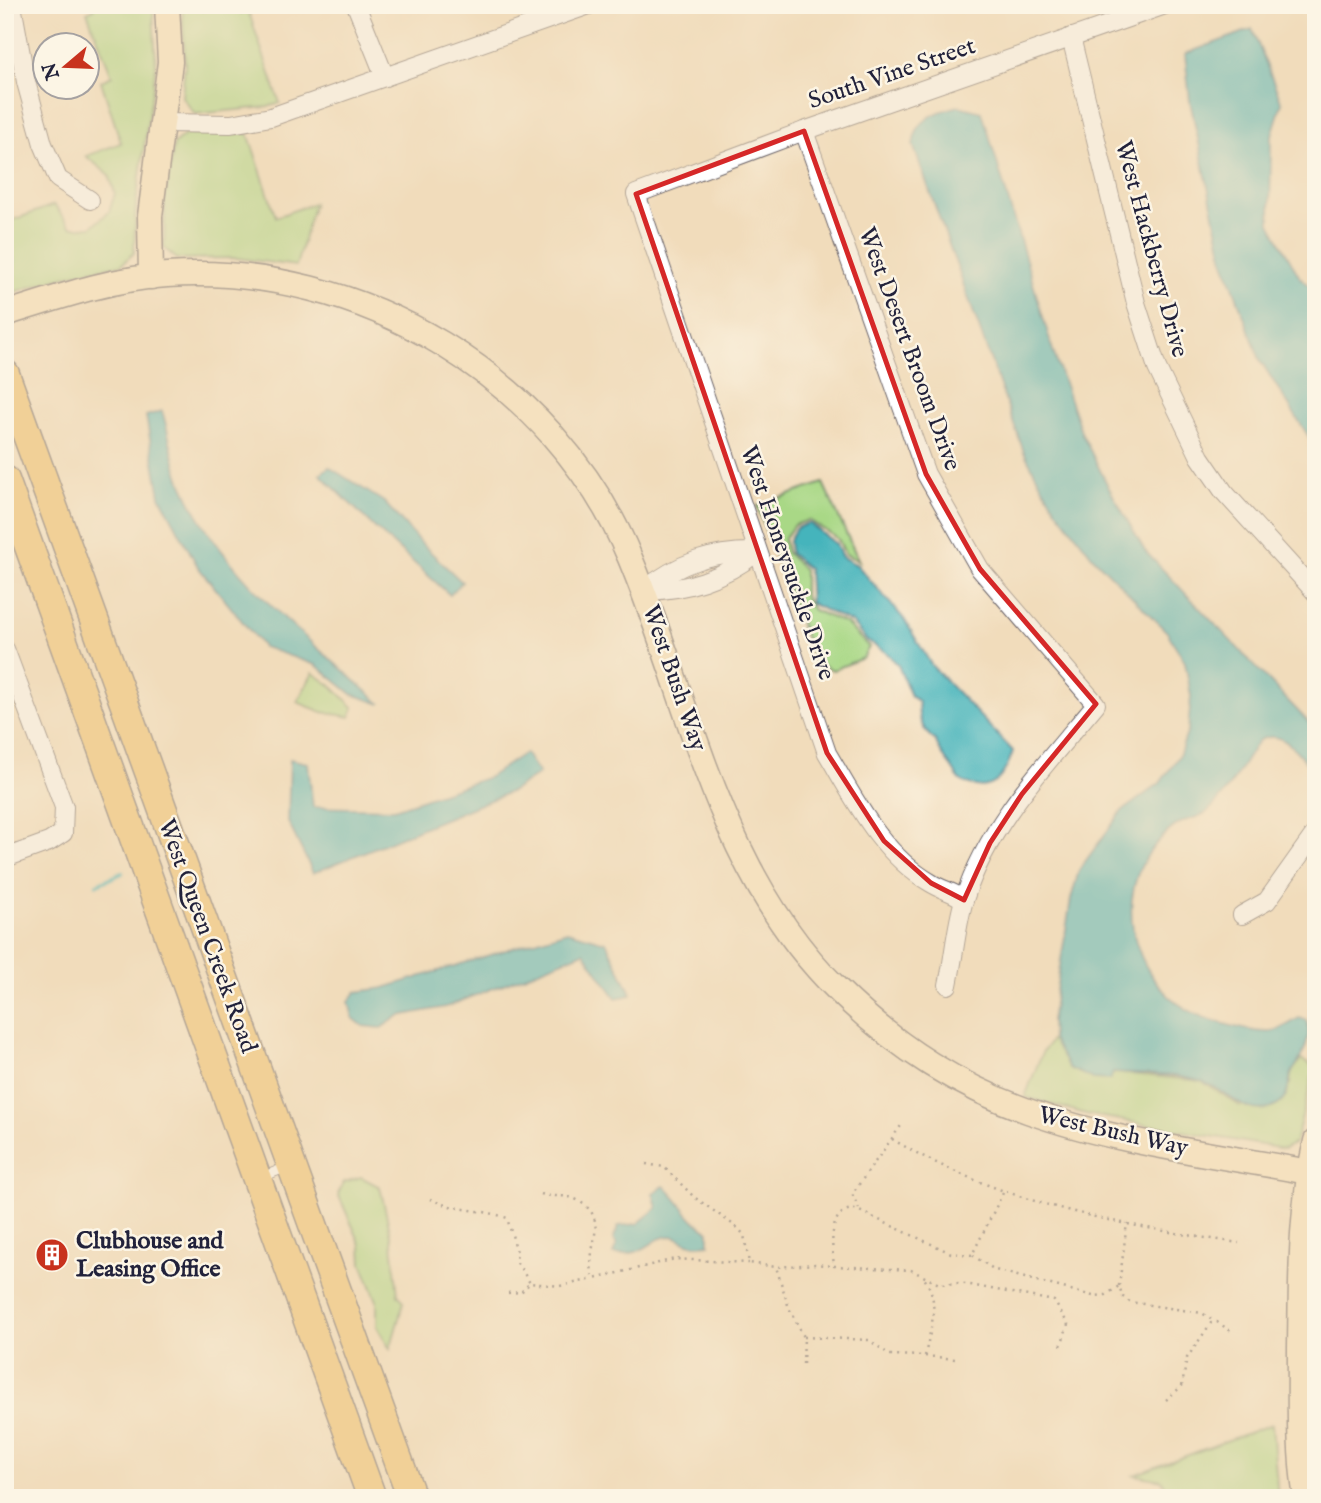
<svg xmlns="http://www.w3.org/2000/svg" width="1321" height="1503" font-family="'IM FELL English',serif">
<rect width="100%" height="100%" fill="#fcf5e5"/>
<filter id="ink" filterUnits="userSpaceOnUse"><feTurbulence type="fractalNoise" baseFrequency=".0143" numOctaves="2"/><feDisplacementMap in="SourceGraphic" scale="14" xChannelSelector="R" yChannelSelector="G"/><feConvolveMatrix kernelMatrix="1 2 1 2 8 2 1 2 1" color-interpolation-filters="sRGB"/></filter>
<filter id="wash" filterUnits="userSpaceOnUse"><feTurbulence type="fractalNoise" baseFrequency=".00686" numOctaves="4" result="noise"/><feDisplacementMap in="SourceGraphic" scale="28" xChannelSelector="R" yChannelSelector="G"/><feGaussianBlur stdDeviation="1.57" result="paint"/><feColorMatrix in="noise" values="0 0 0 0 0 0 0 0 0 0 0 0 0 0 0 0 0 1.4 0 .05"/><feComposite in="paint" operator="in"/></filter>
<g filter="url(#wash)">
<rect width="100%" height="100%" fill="#f1dcbb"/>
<g fill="#a9d886" stroke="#667d60" stroke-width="2">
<path d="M93 5H153V9L156 66 136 203 134 253 121 265 80 272 5 295V223L54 205 71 227H91L109 212 115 193 109 175 86 156 121 143 101 81 112 76 87 12 94 9Z"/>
<path d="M182 5H239L241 13 248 10 280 103 268 107 195 114 182 97 185 63Z"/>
<path d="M248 133 276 217 314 203 296 266 237 258 177 259 164 248 165 198 174 144 186 134Z"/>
<path d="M823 483 859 561 845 554 838 539 809 520 794 525 784 539 787 553 804 570V596L813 610 847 624 869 647 863 658 833 670 815 663 757 506Z"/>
<path d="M313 673 332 686 354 708 350 717 322 712 297 702Z"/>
<path d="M1052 1039 1069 1068 1202 1081 1240 1106 1290 1084 1291 1072 1301 1060 1315 1067 1295 1143 1284 1149 1086 1114 1025 1097 1042 1053Z"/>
<path d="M361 1177 380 1187 391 1235 398 1295 404 1301 390 1349 377 1326V1301L362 1263 361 1245 338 1194 344 1182Z"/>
<path d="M1272 1424 1278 1498H1170L1162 1480 1134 1475Z"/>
</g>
<g fill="#44b4bc" stroke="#336b7c" stroke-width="2">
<path d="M1252 29 1282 103 1271 138 1270 223 1299 276 1316 292V448L1260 360 1224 262 1190 101 1185 54Z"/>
<path d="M959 106 982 112 1054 354 1082 434 1109 488 1145 551 1316 730V763L1308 765C1296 749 1279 728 1258 741 1243 764 1229 792 1208 811 1202 817 1192 818 1184 821 1171 827 1157 841 1149 853 1111 907 1138 989 1198 1015 1214 1022 1253 1033 1270 1032 1279 1031 1292 1022 1299 1018L1307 1020C1312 1037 1304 1054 1294 1069 1286 1080 1292 1098 1276 1106 1246 1120 1229 1091 1203 1082 1176 1073 1143 1075 1113 1073L1110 1080 1093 1079 1069 1068 1052 1039 1051 1021 1071 899 1079 870 1122 811 1160 783 1179 756 1188 730 1191 696 1185 662 1167 632 1093 557 1056 509 1041 484 1024 452 913 145C916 119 935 112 959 106Z"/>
<path d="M162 411C170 435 173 465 184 488 224 578 310 639 381 704L352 694 316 665 263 647 198 567 160 496 146 416Z"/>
<path d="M329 467 384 502 420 542 462 582 450 595 375 528 320 474Z"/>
<path d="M809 523 836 544 842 557 857 565 904 619 932 666 1013 751C1003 782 989 797 958 779 954 765 941 759 936 741 924 733 916 716 919 702L911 696 898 665 887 653 867 641 852 623 810 603 808 569 790 553 789 540 796 528Z"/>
<path d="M525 753 539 774 512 791 313 873 288 822 290 759 308 763 313 807 394 809 489 777Z"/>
<path d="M567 931 606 942 632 995 616 998 584 952 446 1007 399 1016 381 1028 363 1026 353 1018 349 1002 356 992 384 988Z"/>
<path d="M664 1186C680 1200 689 1221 709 1231V1244C704 1244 697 1246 692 1244 684 1243 678 1236 671 1236 650 1237 647 1257 613 1254L617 1244 613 1239 619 1226 637 1224 657 1208 653 1193Z"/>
</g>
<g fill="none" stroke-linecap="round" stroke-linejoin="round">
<g stroke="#44b4bc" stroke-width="4.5">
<path d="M5 264 13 261"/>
<path d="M97 884 122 873"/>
</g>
</g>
</g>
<g filter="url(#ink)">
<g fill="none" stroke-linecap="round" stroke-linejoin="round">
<defs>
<path id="lane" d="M260 1178 289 1166"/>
<g id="street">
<path d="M12 5 26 82 43 144 58 179 90 200"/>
<path d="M356 5 385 77"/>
<path d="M1071 37 1136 303 1157 368 1200 457 1224 492 1316 593"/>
<path d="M163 123 231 124 271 117 589 5"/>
<path d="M804 131 926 474 980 569 1096 704C1046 764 988 824 964 900 956 927 954 957 948 985"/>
<path d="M643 591C678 563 712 551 757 552"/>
<path d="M643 591C684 591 725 578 757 552"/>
<path d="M5 649 64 807 63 833 49 842 5 858"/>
<path d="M964 900C954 892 942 890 931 883 882 855 855 800 827 753L636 194 804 131 1165 5"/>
<path d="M1242 915 1267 901 1316 832"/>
</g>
<g id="secondary">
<path d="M151 277 150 216 170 62 167 5"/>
<path d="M5 314C59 297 110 279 167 275 360 262 555 378 630 558 692 706 718 872 837 989 979 1130 1123 1138 1309 1172"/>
<path d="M1306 1498C1298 1448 1300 1398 1300 1348 1301 1279 1300 1209 1316 1141"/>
</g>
<g id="primary">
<path d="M5 374 412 1498"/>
<path d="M5 480 372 1498"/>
</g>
</defs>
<use href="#lane" stroke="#6a6368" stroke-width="11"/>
<use href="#street" stroke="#6a6368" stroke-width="20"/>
<use href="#secondary" stroke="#6a6368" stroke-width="27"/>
<use href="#primary" stroke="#6a6368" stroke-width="31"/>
<g stroke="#6a6368" stroke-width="2.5" stroke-dasharray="2 5" stroke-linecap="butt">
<path d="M892 1139C999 1203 1118 1225 1239 1243"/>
<path d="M646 1164 664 1167 694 1197 738 1228 744 1235 749 1263 776 1267"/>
<path d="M1003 1193 972 1255 995 1270 1093 1296 1106 1295 1119 1286 1123 1297 1130 1302 1202 1313 1214 1321"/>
<path d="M541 1194C552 1198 565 1194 575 1199 615 1219 582 1247 594 1279L675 1259 749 1263"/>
<path d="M430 1199C457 1212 480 1208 507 1218L517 1252 516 1261 530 1283"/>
<path d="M859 1209 852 1194 903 1123"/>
<path d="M972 1255 951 1253 855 1209C827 1209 832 1247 834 1266L911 1270 939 1284 960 1283 1054 1301 1068 1324 1061 1346"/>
<path d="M1119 1286 1127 1223"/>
<path d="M508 1293 521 1292 530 1283 560 1286 594 1279"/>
<path d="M804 1337 869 1340 890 1355 925 1356C930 1328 942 1301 923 1277"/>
<path d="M925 1356 956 1359"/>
<path d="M803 1364 804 1337 789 1308 776 1267 815 1264 834 1266"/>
<path d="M1166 1400 1182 1386 1187 1358 1211 1323 1217 1322 1234 1333"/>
</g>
<use href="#lane" stroke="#fff" stroke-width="9"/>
<use href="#street" stroke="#fff" stroke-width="18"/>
<use href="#secondary" stroke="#fae7c3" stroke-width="24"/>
<use href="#primary" stroke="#f2c26a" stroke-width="28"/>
</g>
</g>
<path d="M0 0H1321V1503H0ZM804 131 926 474 980 569 1096 704 1022 794 990 843 964 900 931 883 884 841 827 753 636 194Z" fill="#f1dcbb" fill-opacity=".55" fill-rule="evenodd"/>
<path fill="none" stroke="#d62828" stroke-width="5" stroke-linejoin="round" d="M804 131 926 474 980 569 1096 704 1022 794 990 843 964 900 931 883 884 841 827 753 636 194Z"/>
<defs>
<symbol id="building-disc" viewBox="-11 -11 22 22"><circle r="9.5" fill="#c8321e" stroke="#fcf5e5"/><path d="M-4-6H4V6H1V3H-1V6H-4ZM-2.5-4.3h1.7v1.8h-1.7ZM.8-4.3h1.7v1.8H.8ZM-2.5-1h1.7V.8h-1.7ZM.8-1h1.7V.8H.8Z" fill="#fff"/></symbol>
</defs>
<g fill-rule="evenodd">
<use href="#building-disc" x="33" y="1236" width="38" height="38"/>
</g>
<g text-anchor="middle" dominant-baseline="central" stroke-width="5" stroke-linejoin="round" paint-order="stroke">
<g font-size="24" fill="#22223b" stroke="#fcf5e5">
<text transform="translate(892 74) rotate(-19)">South Vine Street</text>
<text transform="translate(1151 249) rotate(75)">West Hackberry Drive</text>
<text transform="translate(909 349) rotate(70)">West Desert Broom Drive</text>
<text transform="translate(787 563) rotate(71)">West Honeysuckle Drive</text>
<text transform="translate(674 678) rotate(71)">West Bush Way</text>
<text transform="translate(207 936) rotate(70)">West Queen Creek Road</text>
<text transform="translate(1113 1132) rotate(13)">West Bush Way</text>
</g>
<g font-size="24" font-weight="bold" fill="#22223b" stroke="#fcf5e5" text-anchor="start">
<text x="76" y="1241">Clubhouse and<tspan x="76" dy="28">Leasing Office</tspan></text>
</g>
</g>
<rect width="1321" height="1503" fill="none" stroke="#fcf5e5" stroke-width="28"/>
<g transform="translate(66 66) rotate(251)"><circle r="33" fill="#fcf5e5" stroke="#a5a1a1" stroke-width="2"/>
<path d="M0-5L12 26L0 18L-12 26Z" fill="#c8321e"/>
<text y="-10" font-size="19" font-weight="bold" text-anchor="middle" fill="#22223b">N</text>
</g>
</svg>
